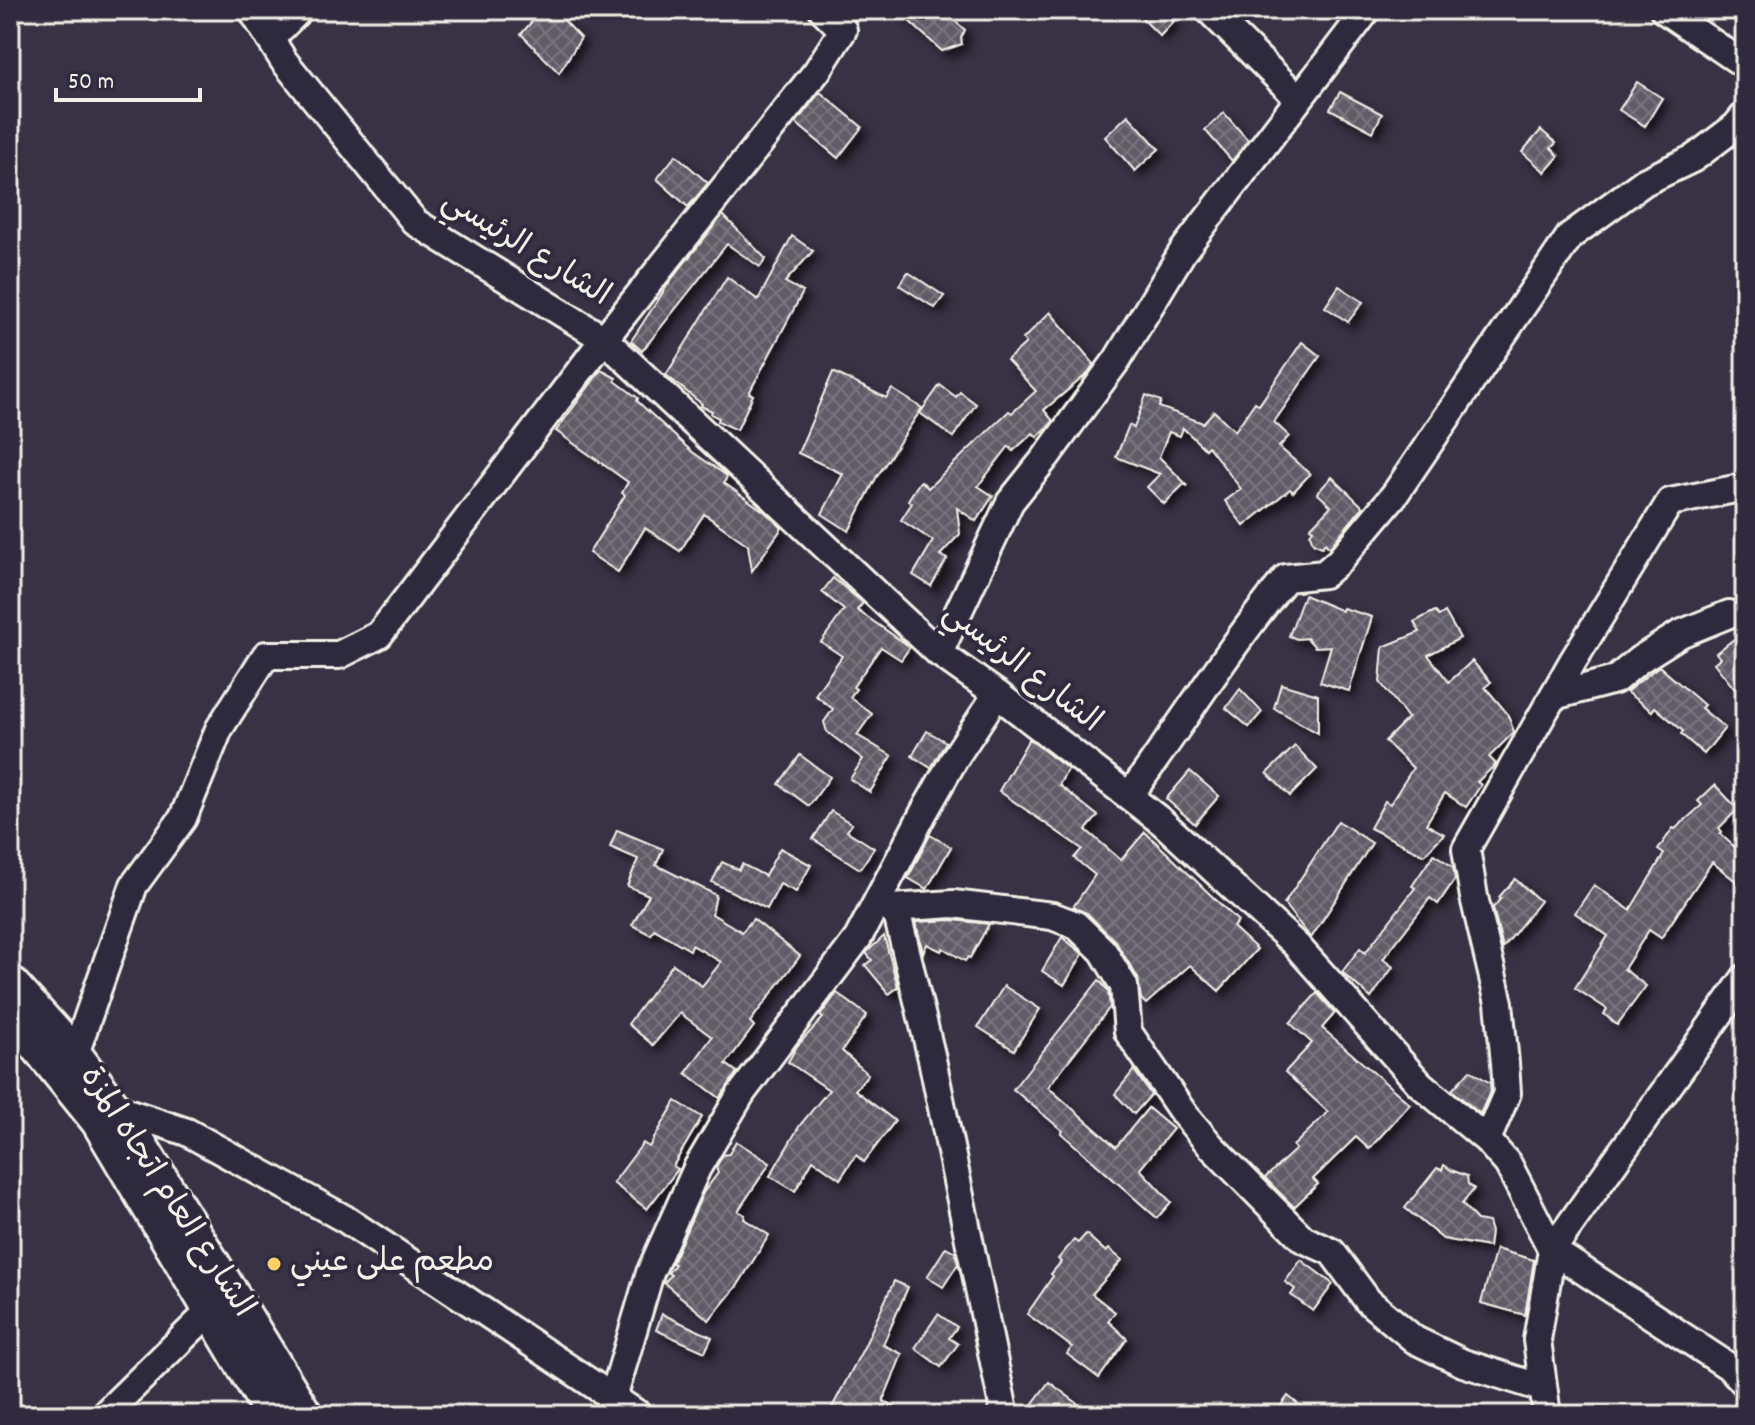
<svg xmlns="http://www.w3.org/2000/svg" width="1755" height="1425" font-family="Dekko,'Playpen Sans Arabic',sans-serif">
<defs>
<pattern id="building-cross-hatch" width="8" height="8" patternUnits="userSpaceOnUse" patternTransform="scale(2)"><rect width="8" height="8" fill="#5f5c67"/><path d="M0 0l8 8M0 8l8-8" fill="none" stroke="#77747d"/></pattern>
<filter id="shadow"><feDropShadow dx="6" dy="6" stdDeviation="4" flood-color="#0009"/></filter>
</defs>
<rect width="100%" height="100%" fill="#373244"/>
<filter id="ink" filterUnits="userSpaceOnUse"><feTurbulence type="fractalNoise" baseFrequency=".0125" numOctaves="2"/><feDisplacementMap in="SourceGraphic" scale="16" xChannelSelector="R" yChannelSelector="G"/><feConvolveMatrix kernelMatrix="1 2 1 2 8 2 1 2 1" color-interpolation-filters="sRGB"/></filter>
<g filter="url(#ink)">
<g fill="url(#building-cross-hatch)" stroke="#f4f1e8" stroke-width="2" filter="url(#shadow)">
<path d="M542 10H554L581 38 559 73 521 34Z"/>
<path d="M897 10H942L965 30 961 38 962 44 942 51Z"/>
<path d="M1149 10H1162L1174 21 1160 36 1141 17Z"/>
<path d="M1637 82 1662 98 1645 126 1619 110Z"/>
<path d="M820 92 862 127 838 158 796 123Z"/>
<path d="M1340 92 1382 114 1373 132 1330 109Z"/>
<path d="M1224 113 1248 140 1232 161 1205 130Z"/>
<path d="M1128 115 1159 149 1135 171 1105 137Z"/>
<path d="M1541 130 1556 143 1551 148 1559 156 1545 172 1522 152Z"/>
<path d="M676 155 708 183 688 207 657 179Z"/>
<path d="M723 215 766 259 760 267 727 244 642 351 631 341 671 280Z"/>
<path d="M792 236 813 251 785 282 803 292 749 393 753 395 737 430 718 421 719 418 711 414 712 411 701 406 702 404 666 375 727 277 758 300Z"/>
<path d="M908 272 944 296 935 308 899 285Z"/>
<path d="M1339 286 1363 302 1348 322 1325 307Z"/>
<path d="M1050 312 1094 364 1087 374 1044 410 1053 421 1049 426 1037 437 1033 433 1013 451 1009 446 978 486 993 496 976 521 957 508 960 534 940 555 947 559 931 586 913 575 933 541 901 520 912 503 908 500 919 483 921 481 928 488 1009 411 1012 413 1036 391 1007 360 1026 343 1023 339Z"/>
<path d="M1302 342 1320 356 1274 422 1289 436 1279 447 1310 474 1293 492 1290 489 1244 526 1225 501 1241 489 1208 446 1205 449 1183 428 1180 436 1169 432 1159 457 1188 486 1184 484 1164 504 1147 487 1160 474 1116 457 1129 425 1134 428 1146 395 1161 401 1159 407 1203 423 1214 411 1235 431 1255 402 1259 405Z"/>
<path d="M601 370 616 378 615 381 638 398 637 401 691 451 727 476 724 483 765 512 782 528 752 571 748 545 704 514 680 551 645 528 618 572 589 553 625 495 622 493 628 482 556 431Z"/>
<path d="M833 372 886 398 892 389 922 408 876 478 849 531 822 514 843 474 798 453Z"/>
<path d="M940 385 956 397 960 392 976 404 953 437 920 413Z"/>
<path d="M1332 477 1363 507 1329 548 1325 543 1322 547 1313 543 1310 534 1313 530 1310 528 1331 506 1317 493Z"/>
<path d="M833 578 863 603 857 610 910 647 901 660 881 647 853 687 856 689 850 697 872 714 857 735 892 756 870 792 850 779 863 759 827 732 824 722 833 709 815 695 842 656 821 642 844 610 822 592Z"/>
<path d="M1304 595 1342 611 1343 608 1372 617 1349 691 1320 682 1331 646 1315 647 1307 638 1297 639 1289 636Z"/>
<path d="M1435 611 1439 616 1445 612 1460 638 1428 655 1449 682 1472 661 1491 682 1485 687 1507 713 1514 732 1489 757 1496 764 1477 782 1481 785 1466 807 1445 793 1426 824 1444 834 1424 855 1370 828 1385 801 1390 804 1413 768 1385 741 1408 718 1380 682 1383 647 1420 632 1414 622Z"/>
<path d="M1738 636 1745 645V702L1714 663 1720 658 1716 653Z"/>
<path d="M1659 666 1704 705 1701 708 1725 728 1704 754 1681 734 1683 731 1655 707 1652 711 1626 692Z"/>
<path d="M1281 684 1318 695V733L1274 708Z"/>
<path d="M1240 689 1262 712 1249 727 1226 708Z"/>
<path d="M927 731 946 742 931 768 912 756Z"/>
<path d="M1029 739 1068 769 1059 785 1098 816 1086 830 1121 860 1145 832 1238 921 1233 927 1257 949 1219 991 1190 965 1146 1004 1141 999 1138 978 1116 942 1087 913 1073 907 1095 875 1074 858 1082 849 999 791Z"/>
<path d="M1295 746 1317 769 1290 796 1267 773Z"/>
<path d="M800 755 830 777 809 806 779 784Z"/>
<path d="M1190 771 1219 796 1195 824 1166 799Z"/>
<path d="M1715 785 1738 809 1719 828 1722 832 1720 834 1745 856V875L1738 883 1712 862 1661 938 1649 930 1624 969 1646 986 1617 1025 1604 1014 1607 1009 1575 988 1608 936 1575 913 1594 885 1630 910 1664 854 1658 850 1673 828 1675 829 1702 805 1698 801Z"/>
<path d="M831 811 852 824 847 831 874 848 860 869 813 839Z"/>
<path d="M1338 821 1372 843 1311 938 1284 904Z"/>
<path d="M617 830 663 849 656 865 716 895 712 914 742 932 753 919 800 956 750 1022 754 1026 726 1064 737 1072 720 1098 686 1073 712 1037 680 1013 653 1045 628 1024 673 964 702 986 721 962 692 945 690 950 654 929 651 935 632 925 649 895 627 886 638 859 610 847Z"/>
<path d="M930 835 951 847 927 889 908 878Z"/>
<path d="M780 848 811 865 796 892 780 884 767 909 712 882 722 862 739 870 742 864 765 876Z"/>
<path d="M1434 854 1453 867 1455 879 1438 904 1430 898 1383 959 1393 967 1371 998 1342 972 1360 948 1365 953 1415 888 1412 886Z"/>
<path d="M1515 879 1540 901 1503 948 1493 908 1501 898 1499 897Z"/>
<path d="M953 920 989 924 970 958 968 957 965 961 943 948 941 951 927 944 923 953 916 922Z"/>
<path d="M884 936 898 987 889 994 865 965 872 960 866 953Z"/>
<path d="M1062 937 1083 954 1064 985 1042 971Z"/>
<path d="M1099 980 1108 991 1110 1007 1048 1087 1116 1147 1148 1108 1173 1129 1140 1169 1171 1202 1157 1218 1061 1133 1063 1131 1013 1089Z"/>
<path d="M1004 986 1040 1009 1014 1050 978 1027Z"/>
<path d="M837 993 867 1015 842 1051 868 1074 855 1090 895 1121 864 1162 856 1155 840 1179 813 1160 795 1191 770 1176 800 1125 829 1090 788 1062 797 1046 823 1018 820 1016Z"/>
<path d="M1317 993 1335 1013 1322 1028 1410 1104 1369 1149 1356 1137 1313 1179 1318 1184 1294 1207 1265 1178 1296 1149 1293 1146 1328 1112 1285 1072 1312 1043 1290 1023Z"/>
<path d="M1134 1070 1151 1095 1134 1114 1115 1094Z"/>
<path d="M1470 1070 1490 1083 1491 1090 1480 1114 1452 1090Z"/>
<path d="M676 1101 702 1117 673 1166 678 1169 647 1209 613 1183 643 1143 649 1147Z"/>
<path d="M736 1141 770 1163 738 1211 745 1215 744 1219 769 1235 738 1285 709 1320 664 1283 671 1275 668 1273 675 1264 672 1263 703 1193 718 1173 716 1167 723 1155 729 1154Z"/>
<path d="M1444 1165 1451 1170 1467 1176 1468 1184 1474 1189 1462 1204 1477 1220 1488 1222 1491 1232 1489 1247 1443 1239 1405 1208 1437 1168 1442 1170Z"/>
<path d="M1086 1234 1106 1252 1109 1249 1122 1260 1092 1294 1115 1312 1108 1321 1127 1339 1099 1378 1067 1354 1072 1347 1027 1314 1053 1276 1051 1274 1061 1262 1058 1259 1074 1240 1078 1243Z"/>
<path d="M946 1247 955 1252 958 1264 943 1287 927 1277Z"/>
<path d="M1496 1249 1534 1260 1525 1315 1481 1303Z"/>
<path d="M1301 1260 1333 1284 1313 1311 1291 1295 1295 1289 1285 1282Z"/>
<path d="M894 1281 908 1287 883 1345 902 1354 883 1401 909 1415H828L864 1347Z"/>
<path d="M662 1314 712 1337 705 1352 656 1330Z"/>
<path d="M938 1314 957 1327 949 1338 958 1344 941 1367 915 1348Z"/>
<path d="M1049 1382 1093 1415H1024Z"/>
<path d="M1288 1396 1312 1415H1274Z"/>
</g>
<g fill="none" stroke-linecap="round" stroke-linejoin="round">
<defs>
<g id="minor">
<path d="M252 10 284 61 415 222 604 339 939 653 997 694 1162 822 1296 945 1420 1084 1487 1140 1508 1164 1552 1250 1731 1368 1745 1383"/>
<path d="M1209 10 1298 98"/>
<path d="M1664 10 1745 65"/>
<path d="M270 39 299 10"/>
<path d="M939 653 1010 502 1046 457 1117 360 1183 251 1367 10"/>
<path d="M1554 696 1615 680 1639 660 1680 634 1729 614"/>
<path d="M1129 796C1182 724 1229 647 1286 578L1324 574 1339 561 1395 494 1570 236 1644 182 1694 158 1736 126 1745 115"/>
<path d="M879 900 891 908 898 918 932 1059 1003 1406 1002 1415"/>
<path d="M891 908 953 904 1052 916 1076 925 1103 951 1124 986 1128 1032 1184 1114 1211 1146 1303 1239 1332 1252 1368 1301 1415 1340 1463 1363 1542 1388"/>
<path d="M75 1054 134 885 183 818 219 729 266 655H339L379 635 604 339 817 71 843 30 823 10"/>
<path d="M115 1108 187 1132 345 1219 639 1415"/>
<path d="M1487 1140 1507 1093 1505 1063 1499 1003 1474 897 1466 849 1573 661 1670 502 1745 487"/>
<path d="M613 1398 650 1273 697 1168 741 1094 858 938 924 812 956 756 997 694"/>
<path d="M104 1415 209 1312"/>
<path d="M1547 1415 1537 1340 1552 1250 1745 978"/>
</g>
<g id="major">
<path d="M10 982 75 1054 134 1134 306 1415"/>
<path d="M18 1023 98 1122 272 1415"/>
</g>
</defs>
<use href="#minor" stroke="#f4f1e8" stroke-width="32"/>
<use href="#major" stroke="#f4f1e8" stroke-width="38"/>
<use href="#minor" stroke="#2f2a3d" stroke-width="26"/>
<use href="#major" stroke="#2f2a3d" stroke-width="32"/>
</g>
</g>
<circle fill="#ffd166" stroke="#2f2a3d" stroke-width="3" cx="274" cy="1264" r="8"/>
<g text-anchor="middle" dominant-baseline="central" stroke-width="8" stroke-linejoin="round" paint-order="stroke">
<g font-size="32" fill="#f4f1e8" stroke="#2f2a3d">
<text transform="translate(525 250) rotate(32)">الشارع الرئيسي</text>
<text transform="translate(1021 669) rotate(38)">الشارع الرئيسي</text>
<text transform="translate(165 1193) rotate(57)">الشارع العام اتجاه المزة</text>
</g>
<g font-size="32" fill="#f4f1e8" stroke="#2f2a3d" text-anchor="start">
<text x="290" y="1264">مطعم على عيني</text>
</g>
</g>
<rect width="1755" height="1425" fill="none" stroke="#2f2a3d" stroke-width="40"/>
<rect x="20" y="20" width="1715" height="1385" fill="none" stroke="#f4f1e8" stroke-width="3" filter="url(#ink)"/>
<path d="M56 88v12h144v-12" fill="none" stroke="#f4f1e8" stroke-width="4"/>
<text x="68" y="88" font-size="24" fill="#f4f1e8" stroke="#2f2a3d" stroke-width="6" paint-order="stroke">50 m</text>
</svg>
